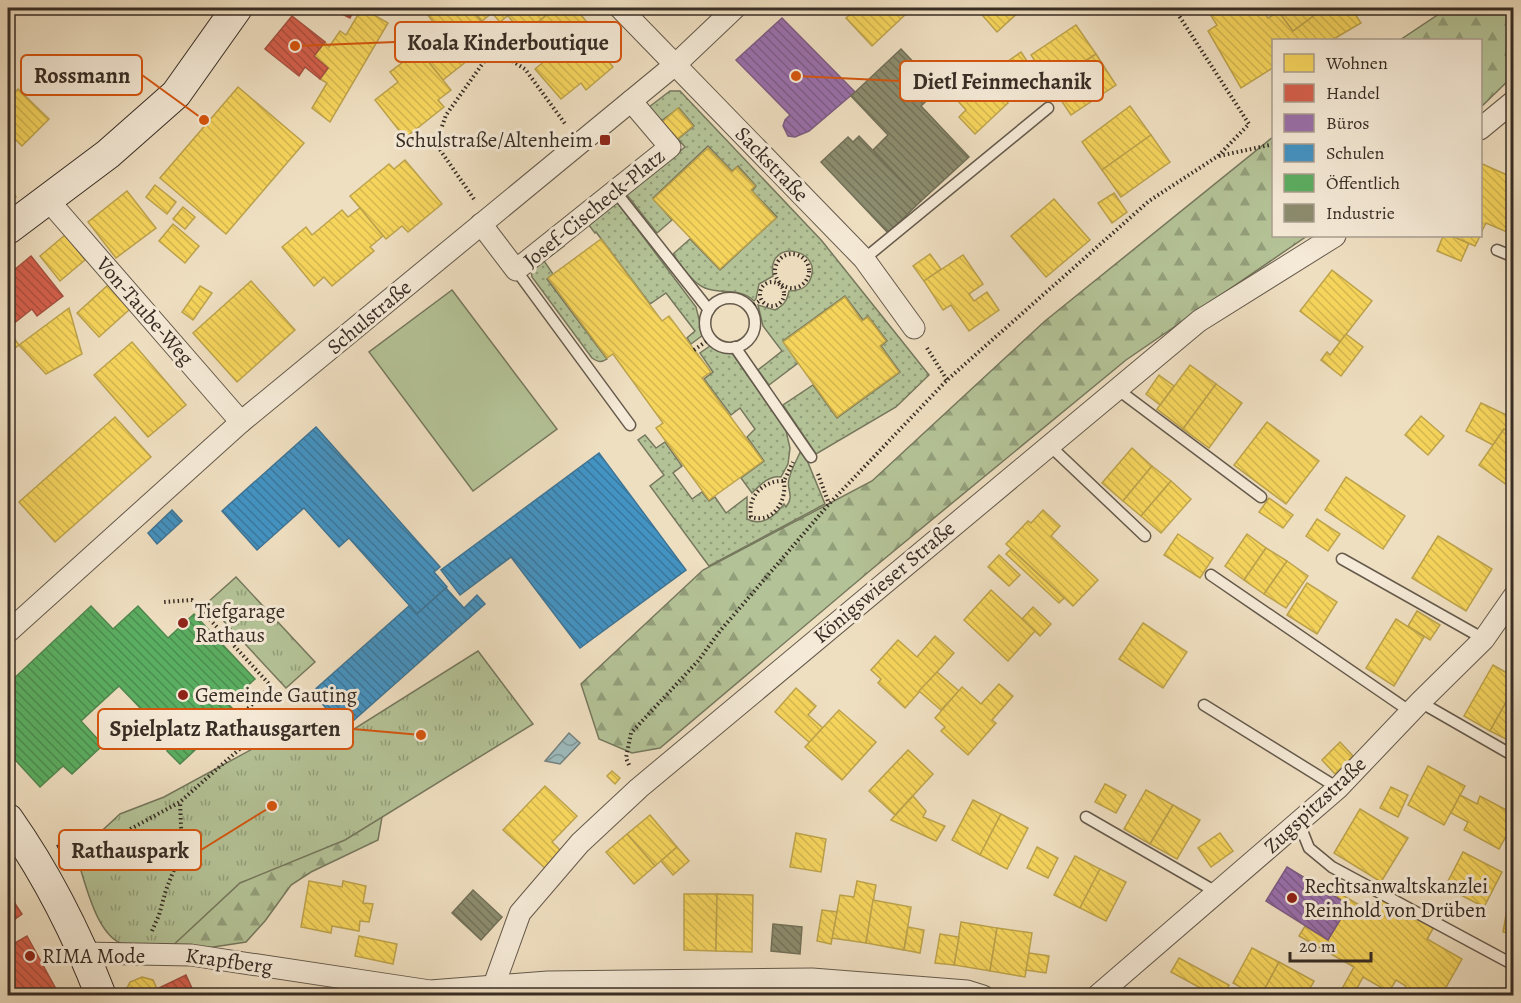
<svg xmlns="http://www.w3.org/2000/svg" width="1521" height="1003" font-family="Alegreya,serif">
<defs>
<pattern id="grass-dots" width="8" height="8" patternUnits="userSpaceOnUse" patternTransform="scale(1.5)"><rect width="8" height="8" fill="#b4c397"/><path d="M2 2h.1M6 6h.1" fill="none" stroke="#939f7b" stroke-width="1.8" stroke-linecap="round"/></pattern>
<pattern id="forest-firs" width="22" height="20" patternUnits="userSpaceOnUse" patternTransform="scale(1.5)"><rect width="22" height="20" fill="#b4c397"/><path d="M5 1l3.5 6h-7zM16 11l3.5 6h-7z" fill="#939f7b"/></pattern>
<pattern id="park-tufts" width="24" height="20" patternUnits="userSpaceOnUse" patternTransform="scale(1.5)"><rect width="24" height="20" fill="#b4c397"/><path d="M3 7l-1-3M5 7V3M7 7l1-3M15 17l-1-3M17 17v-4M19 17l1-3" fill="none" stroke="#939f7b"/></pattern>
<pattern id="water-waves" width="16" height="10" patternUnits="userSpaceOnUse" patternTransform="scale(1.5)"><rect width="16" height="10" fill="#9dbabc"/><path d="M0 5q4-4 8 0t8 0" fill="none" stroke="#819899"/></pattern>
<pattern id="homes-back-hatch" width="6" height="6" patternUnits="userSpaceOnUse" patternTransform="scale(1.5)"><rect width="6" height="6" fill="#f6d55c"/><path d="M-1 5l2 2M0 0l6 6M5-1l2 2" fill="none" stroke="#d4b750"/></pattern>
<pattern id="shops-back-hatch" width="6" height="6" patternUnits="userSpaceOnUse" patternTransform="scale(1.5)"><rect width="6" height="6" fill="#d6604d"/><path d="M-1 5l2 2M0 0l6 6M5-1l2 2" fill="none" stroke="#ae5040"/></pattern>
<pattern id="offices-back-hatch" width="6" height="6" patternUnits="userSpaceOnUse" patternTransform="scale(1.5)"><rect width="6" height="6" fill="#9970ab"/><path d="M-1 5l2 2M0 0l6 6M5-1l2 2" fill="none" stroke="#7e5c8b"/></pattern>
<pattern id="schools-back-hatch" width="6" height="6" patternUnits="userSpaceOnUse" patternTransform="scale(1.5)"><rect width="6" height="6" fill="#4393c3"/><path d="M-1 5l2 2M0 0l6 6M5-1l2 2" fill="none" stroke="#39789e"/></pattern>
<pattern id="public-back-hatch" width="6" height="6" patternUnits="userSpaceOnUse" patternTransform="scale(1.5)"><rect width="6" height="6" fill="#5aae61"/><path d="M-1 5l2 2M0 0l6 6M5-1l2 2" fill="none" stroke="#4b8e50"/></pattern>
<pattern id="industry-back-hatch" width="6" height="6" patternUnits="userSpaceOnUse" patternTransform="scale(1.5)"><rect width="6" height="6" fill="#8c8c6e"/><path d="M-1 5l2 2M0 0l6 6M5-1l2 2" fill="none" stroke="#73735a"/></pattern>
</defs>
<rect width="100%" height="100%" fill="#efdfc1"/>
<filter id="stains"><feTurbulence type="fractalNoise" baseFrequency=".00333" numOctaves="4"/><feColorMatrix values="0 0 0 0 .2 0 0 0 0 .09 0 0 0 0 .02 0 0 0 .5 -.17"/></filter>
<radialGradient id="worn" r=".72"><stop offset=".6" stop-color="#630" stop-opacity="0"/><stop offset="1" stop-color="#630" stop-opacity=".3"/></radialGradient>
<g fill="url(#grass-dots)" stroke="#76785e" stroke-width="1.5">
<path d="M670 91H680L822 241 929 375 896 407 816 454 783 405 813 385 837 418 900 372 881 346 887 341 868 316 863 320 845 296 783 341 798 363 769 385 758 370 782 351 763 326 758 305 775 310C784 305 787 301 789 291 797 291 805 289 809 282 827 249 766 236 773 276L759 284 756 299 754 301C740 287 722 295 705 288 691 282 682 266 673 254L690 239 720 270 777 217 752 191 756 186 738 166 732 171 708 146 653 198 672 220 657 233 627 195 685 147 678 139 694 126 679 108 661 121 649 107Z"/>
<path d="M617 202 696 307 703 335 691 344 687 338 695 331 666 293 650 304 596 232 595 233 585 220Z"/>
<path d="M560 240 564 246 544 261 553 274 547 279 607 359C601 363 598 362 592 358L532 277 531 271Z"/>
<path d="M710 346 719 350 732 353 786 431 790 448 788 464 781 477C769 475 760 485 752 493L741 478 764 461 747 437 755 429 740 408 731 415 704 379 713 372 700 353Z"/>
<path d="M645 435 656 448 665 442 682 466 673 473 692 499 702 492 709 501 715 497 726 513 747 497V519C762 527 775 516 784 504L786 507C795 495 786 490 789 479 791 469 798 458 802 448L825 504 709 566 650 486 664 475 638 440Z"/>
</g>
<g fill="url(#forest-firs)" stroke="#76785e" stroke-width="1.5">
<path d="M1448 8H1513V76L1481 107 1480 40H1400Z"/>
<path d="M1273 137 1274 236H1307L1126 360 872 569 660 748 632 753 599 739 581 684 703 570 872 481 1045 321Z"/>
<path d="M391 808 382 817 378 840 311 872 291 885 265 921 246 942 207 948 158 944 103 894Z"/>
</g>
<g fill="url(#park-tufts)" stroke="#76785e" stroke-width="1.5">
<path d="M236 577 315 662 286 688 207 603Z"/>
<path d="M478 651 533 724 345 840 240 883 168 950C154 948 139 948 126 945 96 939 85 880 76 855L120 814 164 797 267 741 324 748Z"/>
</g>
<path fill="#b4c397" stroke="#76785e" stroke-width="1.5" d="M452 290 557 429 473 491 369 352Z"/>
<path fill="url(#water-waves)" stroke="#748280" stroke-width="1.5" d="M569 733 580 743 560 764 545 761Z"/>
<g fill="url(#homes-back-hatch)" stroke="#bda34c" stroke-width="1.5">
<path d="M362 8 388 23 330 122 312 108 327 83 320 79 328 68 314 56 325 42 329 47 340 31 346 35Z"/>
<path d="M435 8H471L488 30 475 41 482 49 443 80 412 41 434 23 427 14Z"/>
<path d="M471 8H517L500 22 492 13 482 21Z"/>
<path d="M517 8H547L551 11 524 34 508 16Z"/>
<path d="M555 8H575L603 41 596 47 613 67 586 90 581 83 561 99 535 69 546 60 524 34Z"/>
<path d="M857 8H902L907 13 872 46 846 18Z"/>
<path d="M976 8H1023L997 32Z"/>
<path d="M1206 8H1261L1268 18 1279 12 1293 31 1324 8H1351L1361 23 1332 40H1274V67L1241 88 1208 31 1217 25Z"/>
<path d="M1276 8H1324L1293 31Z"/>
<path d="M1076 25 1096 54 1050 84 1031 55Z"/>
<path d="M419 50 451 90 438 100 444 107 405 138 375 100 398 82 390 72Z"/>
<path d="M1021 52 1033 70 1017 81 1004 64Z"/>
<path d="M1096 54 1116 85 1071 115 1050 84Z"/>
<path d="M984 77 1008 103 975 134 959 117 966 110 958 101Z"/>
<path d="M238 87 304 143 226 234 160 178Z"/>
<path d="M18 89 49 119 22 146 8 132V101Z"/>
<path d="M1130 106 1151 135 1102 170 1082 142Z"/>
<path d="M678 108 693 126 676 140 662 122Z"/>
<path d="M1151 135 1170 162 1121 197 1102 170Z"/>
<path d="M708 148 732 172 737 167 755 186 751 190 776 218 720 269 653 199Z"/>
<path d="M405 160 442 204 408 232 402 226 386 239 350 196 389 164 394 169Z"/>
<path d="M1480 163 1514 178V218L1507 232 1486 223 1480 235Z"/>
<path d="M8 183 16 197 8 202Z"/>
<path d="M155 185 176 202 167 214 146 197Z"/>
<path d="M127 191 156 228 116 258 88 222Z"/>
<path d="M1114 193 1127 212 1112 223 1098 203Z"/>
<path d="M1054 199 1090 240 1046 277 1011 236Z"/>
<path d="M183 207 195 217 185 229 173 219Z"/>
<path d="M360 208 383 236 370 247 374 251 332 286 324 277 314 286 282 247 306 227 312 235 342 210 348 217Z"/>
<path d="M173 224 199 246 185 263 159 241Z"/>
<path d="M65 235 85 260 60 281 40 256Z"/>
<path d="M1443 236H1452L1469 243 1461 261 1437 251Z"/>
<path d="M1452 236H1480L1475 246Z"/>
<path d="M601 239 662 321 669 316 711 372 702 378 763 461 709 500 656 428 663 423 613 354 607 358 548 278Z"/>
<path d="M930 254 941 269 924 281 913 266Z"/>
<path d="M963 255 983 284 969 294 974 301 987 292 999 310 969 331 951 305 943 310 924 281Z"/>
<path d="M1332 270 1372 301 1340 342 1300 311Z"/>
<path d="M251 281 295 330 237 382 193 333Z"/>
<path d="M108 285 130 309 99 337 77 313Z"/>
<path d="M200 286 212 293 193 320 182 312Z"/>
<path d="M845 297 862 321 868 317 886 341 880 346 899 372 837 417 783 342Z"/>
<path d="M69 308 82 354 46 374 19 345Z"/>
<path d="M8 330 19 345 8 353Z"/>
<path d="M1346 334 1363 347 1341 376 1321 360 1327 352 1330 355Z"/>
<path d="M132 342 186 405 148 437 94 375Z"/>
<path d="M1190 365 1216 384 1183 429 1157 409Z"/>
<path d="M1159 375 1174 386 1160 405 1146 394Z"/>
<path d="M1216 384 1242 403 1209 448 1183 429Z"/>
<path d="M1481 403 1513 418 1507 431 1504 429 1493 445 1466 431Z"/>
<path d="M1421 416 1444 436 1428 455 1405 435Z"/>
<path d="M115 417 151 457 55 542 19 502Z"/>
<path d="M1267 422 1319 461 1286 504 1234 465Z"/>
<path d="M1504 429 1514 436V490L1479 465Z"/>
<path d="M1132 448 1152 466 1123 501 1102 483Z"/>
<path d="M1152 466 1171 481 1141 516 1123 501Z"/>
<path d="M1346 477 1405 516 1383 549 1325 510Z"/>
<path d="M1171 481 1191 499 1161 533 1141 516Z"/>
<path d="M1269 498 1293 515 1283 528 1259 512Z"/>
<path d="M1043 510 1060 526 1051 536 1098 580 1073 606 1006 544 1028 521 1031 523Z"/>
<path d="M1317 519 1340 534 1328 551 1306 536Z"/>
<path d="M1178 534 1213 558 1200 578 1164 555Z"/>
<path d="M1247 534 1266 548 1244 580 1225 566Z"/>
<path d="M1438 536 1492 569 1466 611 1412 578Z"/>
<path d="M1266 548 1287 561 1264 594 1244 580Z"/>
<path d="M1011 549 1064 598 1059 603 1006 554Z"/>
<path d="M999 555 1020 575 1009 586 988 567Z"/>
<path d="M1287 561 1308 576 1286 608 1264 594Z"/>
<path d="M1307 583 1337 602 1317 634 1287 615Z"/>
<path d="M991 590 1035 631 1008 661 964 620Z"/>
<path d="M1033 607 1051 624 1040 636 1022 619Z"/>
<path d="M1417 611 1440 625 1430 640 1408 626Z"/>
<path d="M1396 619 1424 637 1394 686 1366 668Z"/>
<path d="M1143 623 1187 652 1163 688 1119 659Z"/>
<path d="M935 636 954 653 905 708 878 683 881 679 871 670 898 640 917 657Z"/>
<path d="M1493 665 1514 677V688L1490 731 1464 716Z"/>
<path d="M937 672 959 691 941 710 919 691Z"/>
<path d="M999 684 1013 696 992 720 996 723 968 755 941 731 945 727 935 718 962 687 981 704Z"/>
<path d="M796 688 816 706 808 715 823 728 810 743 775 712Z"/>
<path d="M1514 688V743L1490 731Z"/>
<path d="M839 710 876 742 842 780 805 747Z"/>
<path d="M1340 742 1353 756 1335 774 1322 760Z"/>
<path d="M908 750 933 774 895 815 869 791Z"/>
<path d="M1428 766 1465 786 1444 825 1408 805Z"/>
<path d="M612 771 620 778 615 784 607 776Z"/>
<path d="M1105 784 1126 795 1116 813 1095 802Z"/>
<path d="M545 786 577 816 552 842 563 853 547 870 503 830Z"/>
<path d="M1391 787 1408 795 1398 817 1380 808Z"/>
<path d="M1146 790 1173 805 1150 844 1124 829Z"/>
<path d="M1460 795 1477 804 1480 796 1514 814V822L1499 849 1464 830 1468 822 1451 813Z"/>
<path d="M913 796 926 811 923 817 945 826 936 841 891 820Z"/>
<path d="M973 800 1001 814 980 855 952 840Z"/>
<path d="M1173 805 1200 820 1177 859 1150 844Z"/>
<path d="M1360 809 1408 838 1381 882 1334 853Z"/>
<path d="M1001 814 1028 828 1007 869 980 855Z"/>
<path d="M650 815 677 847 655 866 627 834Z"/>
<path d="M796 833 826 839 821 872 790 867Z"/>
<path d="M1220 833 1233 851 1211 867 1198 848Z"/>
<path d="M627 834 655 866 634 884 606 852Z"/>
<path d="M677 847 689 861 673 875 661 861Z"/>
<path d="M1037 847 1058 858 1048 878 1027 868Z"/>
<path d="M1463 852 1502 872 1484 907 1445 887Z"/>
<path d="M1075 856 1100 869 1080 908 1054 895Z"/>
<path d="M1100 869 1126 882 1106 921 1080 908Z"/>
<path d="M309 881 342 887 343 881 366 886 363 903 373 904 369 922 360 921 359 931 332 926 331 933 301 927Z"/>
<path d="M857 881 876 885 866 943 832 938 840 895 854 897Z"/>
<path d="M1339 893 1369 911 1378 896 1434 927 1427 939 1462 959 1441 996H1401L1406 986 1396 980 1389 992 1363 977 1353 996H1338L1354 967 1299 936 1305 926 1328 940 1349 905 1337 897Z"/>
<path d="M684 894H717L716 951 684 950Z"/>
<path d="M717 894 753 895 752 952 716 951Z"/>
<path d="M873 900 911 907 904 950 866 943Z"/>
<path d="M1508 904 1514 905V934L1503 932Z"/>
<path d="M822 910 837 912 831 944 817 941Z"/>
<path d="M961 922 997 928 990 971 954 965Z"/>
<path d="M908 927 924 930 920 953 904 950Z"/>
<path d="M997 928 1032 933 1025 977 990 971Z"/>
<path d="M940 934 959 937 954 965 935 963Z"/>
<path d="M359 936 397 944 393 964 355 956Z"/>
<path d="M1252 948 1279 962 1261 996H1256L1233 983Z"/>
<path d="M1029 953 1049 956 1046 973 1026 970Z"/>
<path d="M1179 958 1229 985 1224 996H1215L1171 972Z"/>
<path d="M1279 962 1314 981 1306 996H1261Z"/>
<path d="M142 977 153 980 157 989 143 996H128L127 988 130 982Z"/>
</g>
<g fill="url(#shops-back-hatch)" stroke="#a65141" stroke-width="1.5">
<path d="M330 8H355L350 18Z"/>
<path d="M292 16 325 42 314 56 328 68 320 79 305 67 299 76 265 49Z"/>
<path d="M31 256 63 296 37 316 32 309 8 328V275Z"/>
<path d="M8 893 22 914 8 924Z"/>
<path d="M27 936 56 989 45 996H8V947Z"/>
<path d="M186 975 195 995 143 996 157 989Z"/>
</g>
<g fill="url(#offices-back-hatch)" stroke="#7c5c83" stroke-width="1.5">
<path d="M782 18 855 92 809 131 795 137 788 136 783 126 785 120 790 115 736 60Z"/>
<path d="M1287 867 1349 905 1328 940 1266 901Z"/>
</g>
<g fill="url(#schools-back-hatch)" stroke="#3f7494" stroke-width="1.5">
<path d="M316 427 440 567 434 572 447 587 417 614 349 538 339 547 304 508 257 550 222 511Z"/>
<path d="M599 453 686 570 580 648 511 557 460 595 441 570Z"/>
<path d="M172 510 182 521 157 544 148 533Z"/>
<path d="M446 588 464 608 477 595 485 604 344 729 312 692 410 605 417 614Z"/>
</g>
<path fill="url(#public-back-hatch)" stroke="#50874f" stroke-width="1.5" d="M91 606 113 629 138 606 168 638 194 614 255 679 228 704 236 712 180 764 167 751 168 737 119 686 81 721 103 745 72 774 63 766 40 787 8 752V684Z"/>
<g fill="url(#industry-back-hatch)" stroke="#727058" stroke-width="1.5">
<path d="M901 49 939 89 921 106 969 157 921 201 873 150 888 135 851 96Z"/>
<path d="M859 136 921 201 888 233 821 162 848 137 853 142Z"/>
<path d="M473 890 502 917 481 940 452 913Z"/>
<path d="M773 924 802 927 800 954 771 951Z"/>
</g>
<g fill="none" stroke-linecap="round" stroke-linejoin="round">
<defs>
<g id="service">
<path d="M615 191 709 310"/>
<path d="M1497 250 1514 257"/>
<path d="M864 259 1048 108"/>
<path d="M516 270 630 425"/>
<circle cx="730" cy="323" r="25"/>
<path d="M735 347 811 457"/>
<path d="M1117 389 1261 497"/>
<path d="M1049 445 1145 536"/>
<path d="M1342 559 1484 639"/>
<path d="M1211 575 1411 712"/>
<path d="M1420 702 1514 756"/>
<path d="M1204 705 1338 788"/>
<path d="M1086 817 1218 893"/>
<path d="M1299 823 1309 848 1332 867 1514 965"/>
</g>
<g id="minor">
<path d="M620 8 864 259 914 328"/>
<path d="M1480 129 1514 101"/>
<path d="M48 200 241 422"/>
<path d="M481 224 516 270 670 147 631 101"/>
<path d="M8 632 241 422 676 64 735 8"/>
<path d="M84 953 191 955 430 991 548 982 812 979 967 991 983 996"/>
<path d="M494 985 520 913 580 843 639 788 1199 321 1335 236"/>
<path d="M1097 996 1338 788 1420 702 1484 639 1514 596"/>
</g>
<g id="secondary">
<path d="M8 229 108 154 176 94 237 8"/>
<path d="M8 819C46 873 77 934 101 996"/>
</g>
</defs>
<use href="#service" stroke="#655a4c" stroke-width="13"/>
<use href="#minor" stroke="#655a4c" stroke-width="23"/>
<use href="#secondary" stroke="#372d25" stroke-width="32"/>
<g stroke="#372d25" stroke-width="4" stroke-dasharray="1.5 3" stroke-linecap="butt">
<path d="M493 49 525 69 566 125"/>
<path d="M1219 156 1274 144"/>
<path d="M474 199 436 144 446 115 493 49 516 25"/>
<circle cx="792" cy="271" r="17"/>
<circle cx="772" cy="294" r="12"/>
<path d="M750 307 761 300"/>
<path d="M927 348 947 380"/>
<path d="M694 350 711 338"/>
<path d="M818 474 829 504"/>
<path d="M784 481C787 501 773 524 751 517 747 496 764 480 784 481L793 462"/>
<path d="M629 765 626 758 631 733 698 661 720 631 829 504 947 380 1149 201 1218 156 1249 124 1174 8"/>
<path d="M57 847 80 837 123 833 180 802 244 745 228 728 271 686 192 600 164 602"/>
<path d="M152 931 159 915 166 890 182 849 180 802"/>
</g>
<use href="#service" stroke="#f5ead7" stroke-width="10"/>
<use href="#minor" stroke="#f5ead7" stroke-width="21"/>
<use href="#secondary" stroke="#f5ead7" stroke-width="30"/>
</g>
<g fill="#8f2418" stroke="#f5ead7" stroke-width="2">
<rect x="599" y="134" width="12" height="12" rx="3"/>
<circle cx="183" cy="623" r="6"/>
<circle cx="183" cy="695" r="6"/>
<circle cx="1292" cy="898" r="6"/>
<circle cx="30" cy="956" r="6"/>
</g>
<g text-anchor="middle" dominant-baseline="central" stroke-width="6" stroke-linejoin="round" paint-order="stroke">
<g font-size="21" fill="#372d25" stroke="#f5ead7" text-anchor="start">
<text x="593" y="140" text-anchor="end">Schulstraße/Altenheim</text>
<text x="195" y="611">Tiefgarage<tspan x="195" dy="24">Rathaus</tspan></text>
<text x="195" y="695">Gemeinde Gauting</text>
<text x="1304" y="886">Rechtsanwaltskanzlei<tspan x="1304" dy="24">Reinhold von Drüben</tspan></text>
<text x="42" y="956">RIMA Mode</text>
</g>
<g font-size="21" fill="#372d25" stroke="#f5ead7">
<text transform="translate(772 164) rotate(46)">Sackstraße</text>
<text transform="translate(594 208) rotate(-39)">Josef-Cischeck-Platz</text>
<text transform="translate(145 311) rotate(49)">Von-Taube-Weg</text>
<text transform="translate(369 317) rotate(-40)">Schulstraße</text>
<text transform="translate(884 582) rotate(-40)">Königswieser Straße</text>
<text transform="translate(1315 805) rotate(-43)">Zugspitzstraße</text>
<text transform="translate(229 961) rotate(8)">Krapfberg</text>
</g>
</g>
<path fill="none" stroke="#d6550e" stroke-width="2" d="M295 46L395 42M204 120L142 75M796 76L900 81M421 735L353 729M272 806L201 850"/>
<g fill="#d6550e" stroke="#f5ead7" stroke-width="2">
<circle cx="295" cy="46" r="6"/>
<circle cx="204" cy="120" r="6"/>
<circle cx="796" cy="76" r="6"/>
<circle cx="421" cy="735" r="6"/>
<circle cx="272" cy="806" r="6"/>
</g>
<g fill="#f5ead7" stroke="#d6550e" stroke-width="2">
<rect x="395" y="22" width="226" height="40" rx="6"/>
<rect x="21" y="55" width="121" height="40" rx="6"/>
<rect x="900" y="61" width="203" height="40" rx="6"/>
<rect x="98" y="709" width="255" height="40" rx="6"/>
<rect x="59" y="830" width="142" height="40" rx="6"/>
</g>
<g font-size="22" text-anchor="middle" font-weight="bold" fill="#372d25">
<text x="508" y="50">Koala Kinderboutique</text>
<text x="82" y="83">Rossmann</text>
<text x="1002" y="89">Dietl Feinmechanik</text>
<text x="225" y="736">Spielplatz Rathausgarten</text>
<text x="130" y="858">Rathauspark</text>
</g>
<rect width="1521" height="1003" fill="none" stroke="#efdfc1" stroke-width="30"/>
<rect x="9" y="9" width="1503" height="985" fill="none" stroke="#372d25" stroke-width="3"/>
<rect x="15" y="15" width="1491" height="973" fill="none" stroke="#372d25" stroke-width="1.5"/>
<rect x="1272" y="39" width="210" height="198" fill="#f5ead7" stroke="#a99e90" stroke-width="1.5"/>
<rect x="1284" y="54" width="30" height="18" fill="#f6d55c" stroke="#a99e90" stroke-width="1.5"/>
<text x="1326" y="69" font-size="18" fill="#372d25">Wohnen</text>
<rect x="1284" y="84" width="30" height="18" fill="#d6604d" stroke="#a99e90" stroke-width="1.5"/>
<text x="1326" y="99" font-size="18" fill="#372d25">Handel</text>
<rect x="1284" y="114" width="30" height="18" fill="#9970ab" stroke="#a99e90" stroke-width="1.5"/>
<text x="1326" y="129" font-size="18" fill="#372d25">Büros</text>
<rect x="1284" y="144" width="30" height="18" fill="#4393c3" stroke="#a99e90" stroke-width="1.5"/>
<text x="1326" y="159" font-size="18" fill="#372d25">Schulen</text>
<rect x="1284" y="174" width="30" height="18" fill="#5aae61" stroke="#a99e90" stroke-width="1.5"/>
<text x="1326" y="189" font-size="18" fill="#372d25">Öffentlich</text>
<rect x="1284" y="204" width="30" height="18" fill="#8c8c6e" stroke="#a99e90" stroke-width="1.5"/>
<text x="1326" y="219" font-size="18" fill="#372d25">Industrie</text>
<path d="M1290 952v9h81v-9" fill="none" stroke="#372d25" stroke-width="3"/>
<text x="1299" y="952" font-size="18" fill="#372d25" stroke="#f5ead7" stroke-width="4.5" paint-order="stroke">20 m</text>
<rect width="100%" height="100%" filter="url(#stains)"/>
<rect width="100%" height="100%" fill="url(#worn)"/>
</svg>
